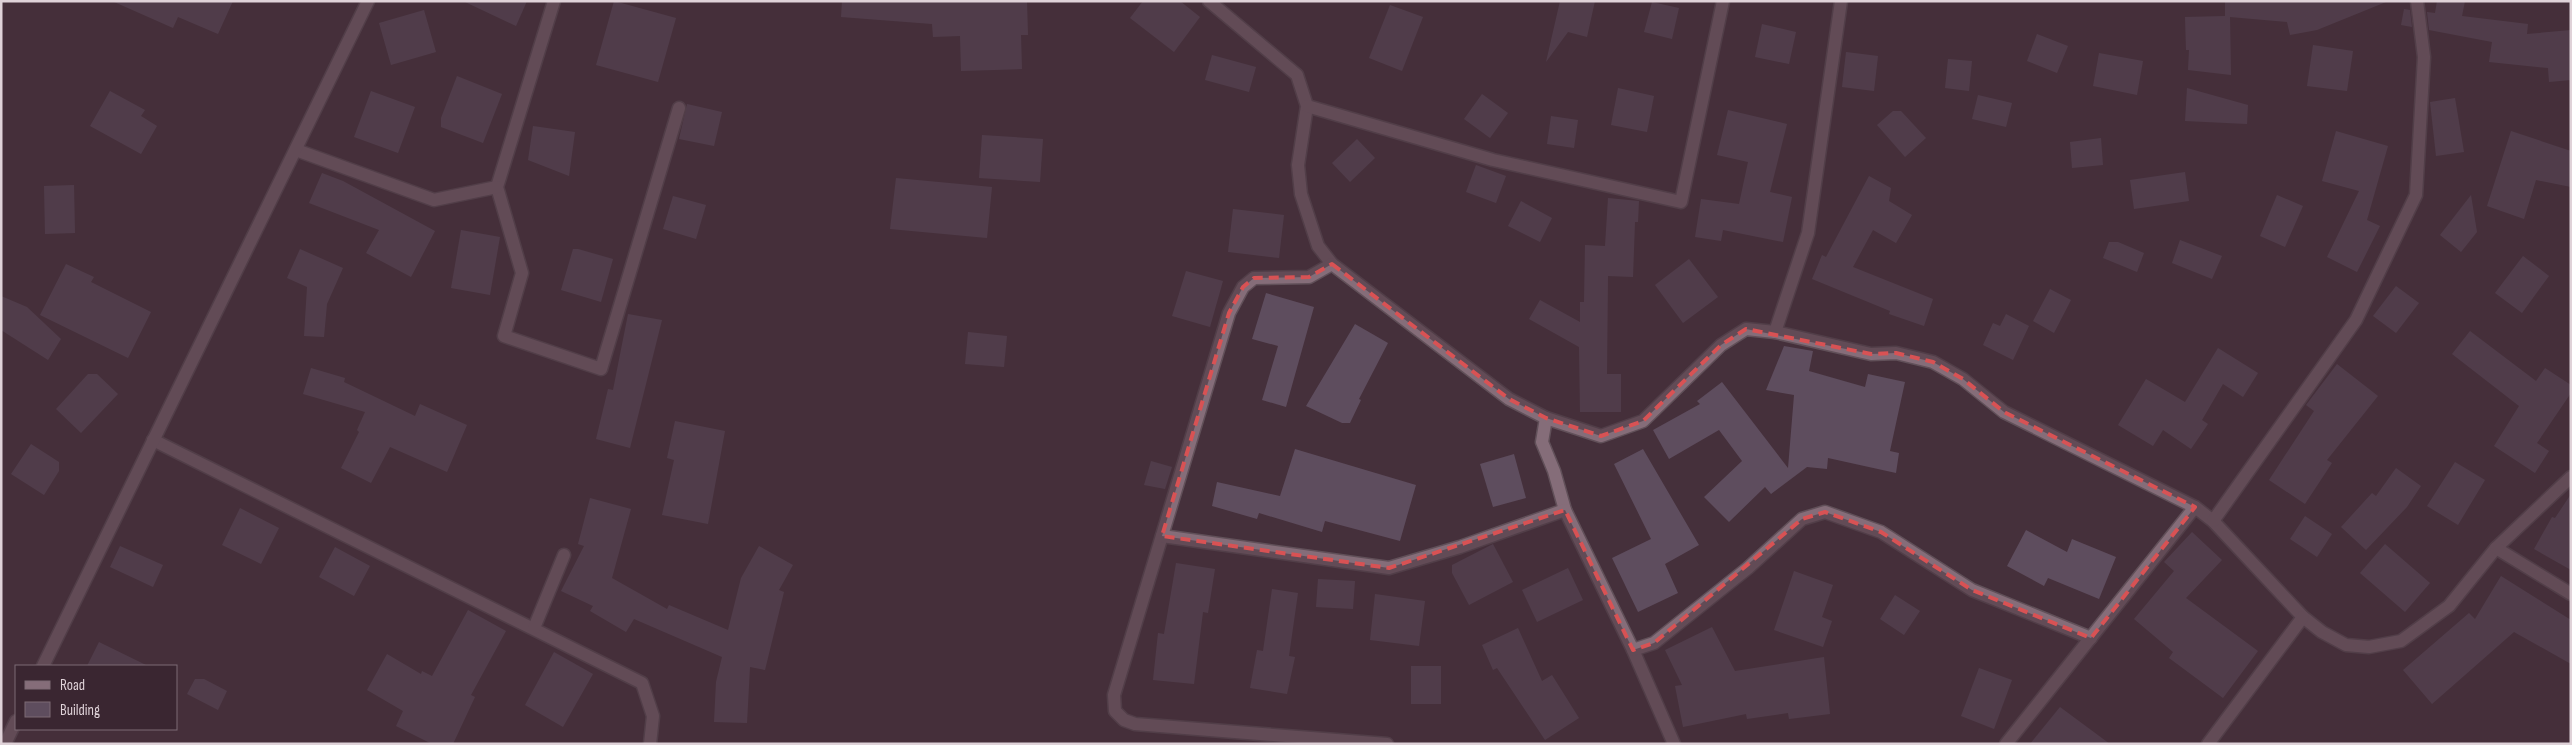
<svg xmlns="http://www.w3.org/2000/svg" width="2572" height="745" font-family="'Sofia Sans Condensed',sans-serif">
<rect width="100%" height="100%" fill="#45303b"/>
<g fill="#5e4d5e">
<path d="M112 1H233L218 34 178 17 173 28Z"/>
<path d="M463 1H527L516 26Z"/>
<path d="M614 1 676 18 658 82 596 65Z"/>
<path d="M842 1H1027L1028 35H1021L1022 69 961 71 960 36 933 37 932 24 841 17Z"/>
<path d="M1143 1H1180L1200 17 1174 52 1130 18Z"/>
<path d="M1560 1H1595L1587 37 1568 32 1546 62Z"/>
<path d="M2225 1H2386V2L2317 30 2290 35 2287 22 2230 17 2231 75 2188 70 2189 50H2186L2185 17 2225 16Z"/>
<path d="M2437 1H2465L2462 16 2528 24 2527 34 2571 30V80L2549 82 2548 68 2489 62 2492 42 2429 30 2427 12 2435 13Z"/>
<path d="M1652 2 1679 8 1672 39 1644 32Z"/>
<path d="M1390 5 1423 17 1402 71 1369 58Z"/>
<path d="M2404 9 2410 10 2412 27 2401 25Z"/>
<path d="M424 10 436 52 391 65 379 23Z"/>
<path d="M1762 24 1796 32 1789 64 1755 57Z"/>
<path d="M2037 34 2068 46 2057 73 2027 61Z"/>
<path d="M2313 45 2353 51 2347 91 2307 86Z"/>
<path d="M1846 52 1878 56 1874 91 1842 87Z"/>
<path d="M2099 53 2143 61 2137 95 2093 86Z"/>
<path d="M1212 55 1256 67 1249 92 1205 80Z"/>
<path d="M1948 59 1972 61 1969 91 1945 88Z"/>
<path d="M457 76 502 94 483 143 441 127V118Z"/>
<path d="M1618 88 1654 96 1647 132 1611 125Z"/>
<path d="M2187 88 2248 105 2247 124 2185 121Z"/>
<path d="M110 91 145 110 141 116 157 126 141 154 90 126Z"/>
<path d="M371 91 415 107 398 153 354 137Z"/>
<path d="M1482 94 1508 113 1490 138 1464 119Z"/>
<path d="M1978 95 2012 103 2006 127 1972 119Z"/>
<path d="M2455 98 2464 152 2436 156 2430 102Z"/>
<path d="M687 104 722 112 714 146 679 139Z"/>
<path d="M1728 110 1787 124 1770 192 1792 197 1783 242 1723 230 1721 241 1695 237 1701 199 1739 204 1748 162 1717 155Z"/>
<path d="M1893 111H1901L1926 138 1905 157 1877 125Z"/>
<path d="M1551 116 1578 120 1574 148 1547 144Z"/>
<path d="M533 126 575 132 569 176 528 160Z"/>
<path d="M2336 131 2388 146 2367 220 2380 226 2357 272 2327 257 2359 191 2322 181Z"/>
<path d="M2511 131 2571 151V187L2536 180 2524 219 2487 206Z"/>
<path d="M982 135 1043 139 1040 182 979 178Z"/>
<path d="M2101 138 2103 165 2072 168 2070 142Z"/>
<path d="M1357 139 1375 158 1350 182 1332 163Z"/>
<path d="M1476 165 1506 176 1496 203 1466 192Z"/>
<path d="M2185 172 2189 201 2134 209 2130 180Z"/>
<path d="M322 173 343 181 435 231 411 277 366 253 379 230 309 203Z"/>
<path d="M1869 176 1891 188 1889 201 1912 215 1896 243 1873 230 1853 267 1933 299 1924 326 1889 314 1890 311 1812 279 1822 255 1826 257Z"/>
<path d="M896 178 992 187 987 238 890 229Z"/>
<path d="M74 185 75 233 45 234 44 186Z"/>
<path d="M2277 195 2303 206 2285 247 2260 236Z"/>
<path d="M2471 195 2477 232 2461 252 2440 235Z"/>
<path d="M673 196 706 205 696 239 663 229Z"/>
<path d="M1608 198 1639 201 1638 222H1635L1633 277 1608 276 1607 374H1621V412H1580L1579 347 1529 319 1540 300 1580 322V302H1584L1585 245 1605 246Z"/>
<path d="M1521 201 1552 218 1540 242 1508 226Z"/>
<path d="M1233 209 1284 215 1279 258 1228 252Z"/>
<path d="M461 230 500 237 490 295 451 288Z"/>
<path d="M2180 240 2222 256 2212 279 2172 263Z"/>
<path d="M2109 242H2118L2144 253 2137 272 2103 258Z"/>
<path d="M300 249 343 268 327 304 324 337 304 336 307 287 287 278Z"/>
<path d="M573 249H578L613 259 601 302 561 290Z"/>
<path d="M2523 256 2549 276 2522 313 2495 293Z"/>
<path d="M1689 259 1718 297 1683 323 1655 285Z"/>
<path d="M66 264 94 277 91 282 151 312 128 358 40 315Z"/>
<path d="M1186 271 1223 281 1210 327 1172 316Z"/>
<path d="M2396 286 2419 303 2396 333 2373 316Z"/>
<path d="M2050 289 2071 300 2054 333 2033 321Z"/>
<path d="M1266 293 1314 307 1286 407 1262 400 1278 346 1252 339Z"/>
<path d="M1 296 27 307 61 339 48 360 1 330Z"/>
<path d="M628 314 662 320 630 448 596 439 608 389 613 390Z"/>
<path d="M2006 314 2029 326 2013 360 1983 345 1993 323 2000 326Z"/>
<path d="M1355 324 1388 343 1359 399 1361 400 1350 423H1342L1306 406Z"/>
<path d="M2470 331 2536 381 2545 368 2571 385V393L2537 443 2549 451 2535 473 2494 446 2519 406 2452 354Z"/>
<path d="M968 332 1007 336 1004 367 965 364Z"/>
<path d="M1784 346 1813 351 1809 371 1865 387 1868 374 1905 382 1890 451 1899 453 1896 473 1828 458 1827 469 1807 467 1771 494 1765 487 1729 522 1704 497 1742 461 1719 430 1669 459 1653 430 1700 404 1697 401 1722 382 1788 468 1794 395 1766 390Z"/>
<path d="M2218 348 2258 373 2243 397 2223 384 2202 420 2208 424 2191 449 2163 430 2153 446 2118 425 2146 379 2185 402Z"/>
<path d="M2337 364 2378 396 2327 460 2332 463 2305 504 2269 480 2314 411 2306 405Z"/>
<path d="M311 368 345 378 344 382 415 416 420 404 467 425 447 472 390 447 371 483 341 468 359 432 357 430 365 412 303 394Z"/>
<path d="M88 374H97L118 394 81 433 56 409Z"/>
<path d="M675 421 725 431 708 524 662 515 674 460 667 458Z"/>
<path d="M31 444 59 462V471L44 495 11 474Z"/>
<path d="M1295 449 1416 485 1400 541 1325 521 1322 532 1259 513 1257 519 1212 506 1217 482 1280 496Z"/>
<path d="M1643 449 1699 545 1665 564 1678 593 1638 612 1612 558 1651 539 1614 464Z"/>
<path d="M1514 454 1526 498 1493 507 1480 464Z"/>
<path d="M1151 461 1172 467 1165 489 1144 485Z"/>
<path d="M2455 462 2485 480 2458 525 2427 506Z"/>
<path d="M2396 468 2421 486 2407 507 2366 550 2341 527 2372 493 2376 496Z"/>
<path d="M2571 494V570L2534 549 2552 517 2555 518Z"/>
<path d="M590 498 631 509 612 578 667 609 669 605 728 630 741 578 759 546 793 565 779 590 784 592 765 670 750 667 747 723 714 722 716 682 722 657 634 619 626 632 590 611 593 606 561 591 584 546 578 544Z"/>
<path d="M240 508 279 528 261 564 222 545Z"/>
<path d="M2305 516 2332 534 2317 557 2290 539Z"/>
<path d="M2026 530 2067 552 2072 539 2116 557 2099 599 2048 578 2044 586 2007 566Z"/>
<path d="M2192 532 2222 560 2186 598 2258 651 2223 698 2169 658 2173 652 2134 619 2174 571 2164 562Z"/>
<path d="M1493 544 1513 582 1469 605 1452 573V565Z"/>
<path d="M2385 544 2430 583 2405 612 2360 573Z"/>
<path d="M120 546 163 565 153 587 110 567Z"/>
<path d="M335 547 370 566 354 596 319 577Z"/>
<path d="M1176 563 1215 569 1208 613 1203 612 1194 684 1153 680 1158 633 1164 634Z"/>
<path d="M1568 568 1583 600 1537 622 1522 590Z"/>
<path d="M1794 571 1833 585 1822 617 1832 621 1823 647 1774 630Z"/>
<path d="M2501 576 2571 620V664L2514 632 2432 704 2403 670 2469 613 2475 619Z"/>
<path d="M1318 579 1355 581 1353 609 1316 607Z"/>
<path d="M1272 589 1298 593 1289 656 1295 657 1287 694 1250 688 1257 650 1263 651Z"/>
<path d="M1375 594 1425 601 1419 646 1370 640Z"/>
<path d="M1895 595 1920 611 1904 635 1880 619Z"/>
<path d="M468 610 506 631 471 695 475 697 453 744H432L396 726 403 711 367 690 387 654 421 674 422 671 432 676Z"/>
<path d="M1712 627 1735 671 1824 657 1830 714 1789 719 1788 713 1747 719 1746 714 1683 727 1675 686 1682 685 1665 650Z"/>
<path d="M1518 628 1542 681 1552 675 1579 718 1545 740 1497 668 1493 670 1482 645Z"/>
<path d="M99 642 148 666H87Z"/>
<path d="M554 652 593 674 563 727 525 705Z"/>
<rect x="1411" y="666" width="30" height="38"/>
<path d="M1979 668 2012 680 1994 729 1961 716Z"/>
<path d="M195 679H204L227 691 218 710 187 694Z"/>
<path d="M2060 707 2110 744H2030Z"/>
</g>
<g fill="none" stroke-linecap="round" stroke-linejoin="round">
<defs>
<g id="street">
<path d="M554 1 497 187 522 273 504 336 601 369 679 108"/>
<path d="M1209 1 1297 75 1307 106 1298 165 1301 194 1318 246 1332 264 1509 399 1546 418 1601 436 1643 421 1721 345 1746 329 1775 332 1871 354 1896 353 1933 362 1963 379 2004 412 2195 507 2213 521 2303 617 2322 632 2346 645 2369 647 2401 641 2449 606 2496 548 2571 477"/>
<path d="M1307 106 1493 160 1681 202 1723 1"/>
<path d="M296 150 434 200 497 187"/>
<path d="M1332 264 1309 277 1254 278 1243 287 1229 313 1114 695 1115 711 1124 720 1135 724 1387 744"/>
<path d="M1775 332 1808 233 1841 1"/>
<path d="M1546 418 1542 442 1554 471 1565 510 1633 650 1674 744"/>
<path d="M153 440 642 683 653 716 650 744"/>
<path d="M2213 521 2356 320 2416 195 2424 57 2417 1"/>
<path d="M1162 536 1389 568 1460 547 1565 510"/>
<path d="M2496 548 2571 594"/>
<path d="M534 628 564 555"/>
<path d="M1633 650 1654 643 1748 568 1802 519 1825 512 1881 532 1972 590 2091 638"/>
<path d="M43 666 368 1"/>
<path d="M5 744 16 721"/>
<path d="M2006 744 2195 507"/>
<path d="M2208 744 2303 617"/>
</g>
</defs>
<use href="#street" stroke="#615059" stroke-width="15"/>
<use href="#street" stroke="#856d79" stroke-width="12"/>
</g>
<path d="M0 0H2572V745H0ZM1332 264 1509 399 1546 418 1601 436 1643 421 1721 345 1746 329 1871 354 1896 353 1933 362 1963 379 2004 412 2195 507 2091 638 1972 590 1881 532 1825 512 1802 519 1654 643 1633 650 1565 510 1389 568 1162 536 1229 313 1243 287 1254 278 1309 277Z" fill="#45303b" fill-opacity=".55" fill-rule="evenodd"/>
<path fill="none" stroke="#d85254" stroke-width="4" stroke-dasharray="10 6" stroke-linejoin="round" d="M1332 264 1509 399 1546 418 1601 436 1643 421 1721 345 1746 329 1871 354 1896 353 1933 362 1963 379 2004 412 2195 507 2091 638 1972 590 1881 532 1825 512 1802 519 1654 643 1633 650 1565 510 1389 568 1162 536 1229 313 1243 287 1254 278 1309 277Z"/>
<rect width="2572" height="745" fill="none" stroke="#dfd2d8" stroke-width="5"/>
<rect x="15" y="665" width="162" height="65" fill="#3a2631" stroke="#7c6b74"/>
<rect x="25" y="681" width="25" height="8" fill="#856d79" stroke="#7c6b74"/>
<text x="60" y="690" font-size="15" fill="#dfd2d8">Road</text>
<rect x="25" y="702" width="25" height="15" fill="#5e4d5e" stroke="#7c6b74"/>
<text x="60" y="715" font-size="15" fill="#dfd2d8">Building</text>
</svg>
